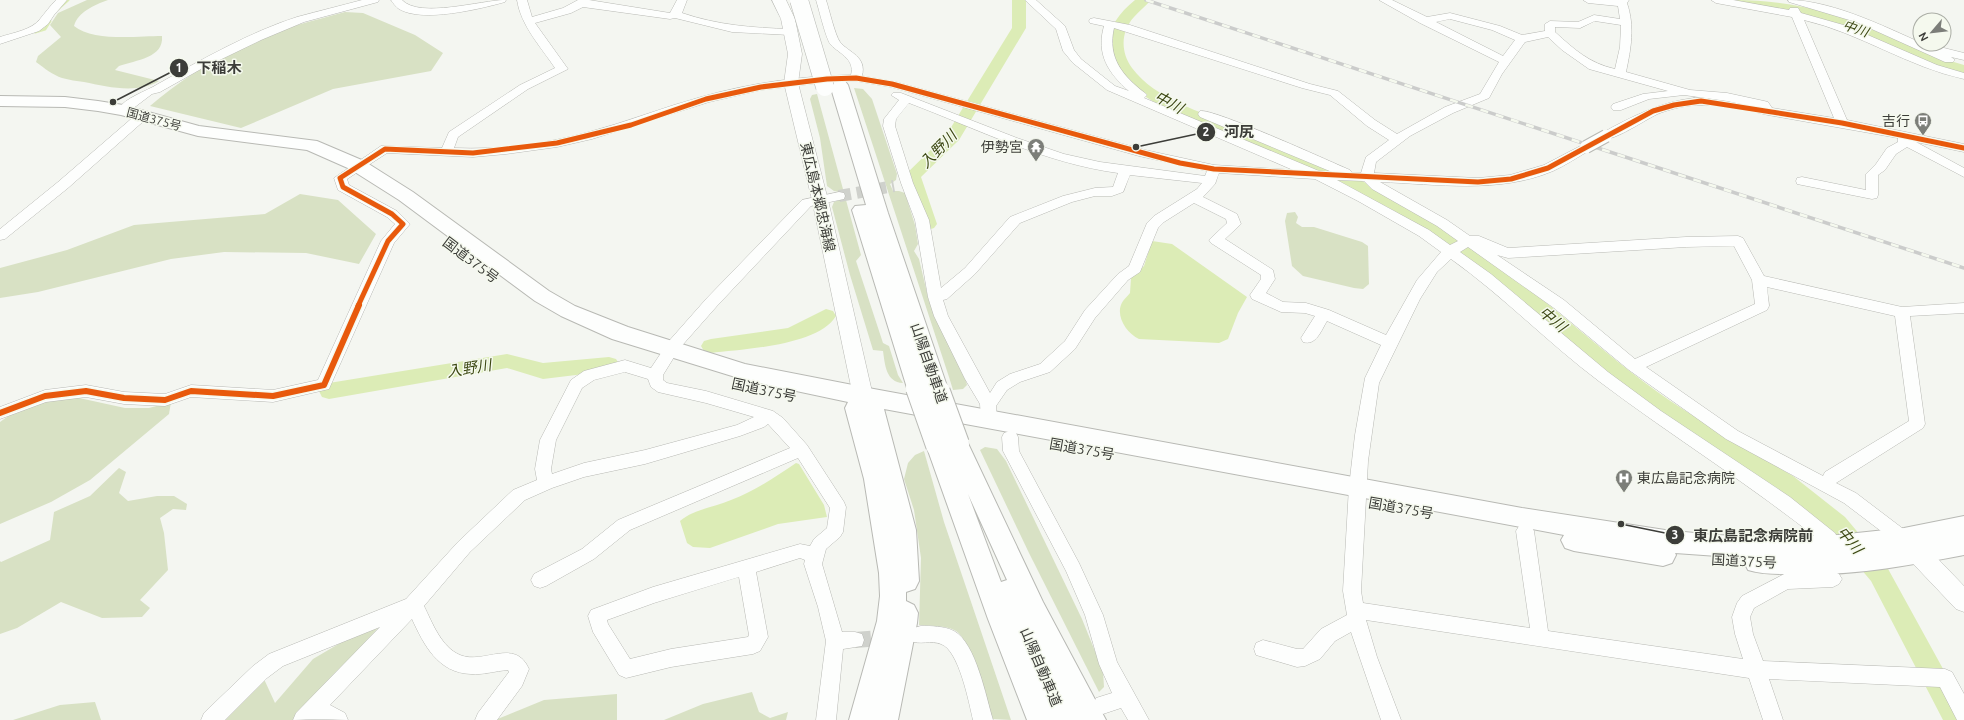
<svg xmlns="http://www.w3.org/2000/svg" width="1964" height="720" font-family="Ubuntu,'Noto Sans JP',sans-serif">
<rect width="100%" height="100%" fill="#f4f6f1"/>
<g fill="#d8e1c4">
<path d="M87 0H108C94 5 78 12 74 26 93 42 138 36 162 36 164 58 136 60 119 66L115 70 159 81C137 94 108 87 84 82 77 81 69 80 62 78 53 75 44 68 36 62L38 56 61 37 50 25 58 13Z"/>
<path d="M345 12 363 13 415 35 443 53 431 71 333 89 241 128 150 106C176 84 206 63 237 48 270 31 309 22 345 12Z"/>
<path d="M854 88 863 89 872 99 897 174 896 180 890 184 893 191H899L905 193 915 225 918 244 914 251 919 259 929 301 964 373 967 385 963 389 953 390 949 377Z"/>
<path d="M817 94 861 255 856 261 883 343 889 346 898 375 903 383C886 382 885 365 883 351L873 350 850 275 832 207 834 202 842 199 840 192 834 191 827 186 820 138 810 99 812 95Z"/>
<path d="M300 194 338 200 376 234 359 264 306 253 224 252 171 259 38 292 0 298V268L67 250 134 225 265 214Z"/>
<path d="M1295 212 1298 217 1296 223 1302 227H1314L1362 242 1368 246 1369 284 1363 289 1354 288 1303 276 1292 266 1285 221 1287 213Z"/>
<path d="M70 396 125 408H149L171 402 169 414 90 480 51 502 0 524V422C20 406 46 400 70 396Z"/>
<path d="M985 447 997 449 1006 461 1082 619 1103 671 1104 687 1099 692 1029 553 980 450Z"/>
<path d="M924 451 944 522 1011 720 993 719C987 701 971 640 956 631 946 625 930 626 919 625L921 558 914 510 904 479 908 463 915 455Z"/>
<path d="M119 468 126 472 119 493 128 501 157 496H174L187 504 186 510 173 509 160 518 164 533 168 570 140 600 150 608 142 617 102 618 61 602 17 628 0 634V561L1 562 50 540 54 512 90 496Z"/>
<path d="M380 626 294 720H223L264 679 275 703 313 659 364 629Z"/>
<path d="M752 692 759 712 770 718 788 712 786 720H664L703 704Z"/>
<path d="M617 694V720H495L544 700Z"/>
<path d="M95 702 101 720H13L60 705Z"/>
</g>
<g fill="#dcecb6">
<path d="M1152 241 1172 244 1247 297 1238 313 1228 339 1219 343 1139 339C1126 333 1114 314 1123 301 1125 298 1128 296 1130 293L1131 278 1144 266Z"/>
<path d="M796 463 799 464 824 505 827 517 778 524 710 548 693 547 687 543 680 521C694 509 715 507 731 500 755 491 775 477 796 463Z"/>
</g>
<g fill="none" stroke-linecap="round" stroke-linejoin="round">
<g stroke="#dcecb6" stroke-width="3">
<path d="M58 9 68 0"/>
<path d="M35 32 45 29 50 21"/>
</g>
<g fill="#dcecb6" fill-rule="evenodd">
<path d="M1012 0H1026V28L959 140 921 177 937 224 934 228 928 230 922 228 904 176 947 134 961 111 1012 28Z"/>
<path d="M1135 0H1151C1146 6 1139 11 1134 17 1121 31 1120 52 1132 68 1155 99 1201 112 1236 126 1280 145 1325 162 1368 184 1427 213 1481 249 1532 291 1598 344 1662 405 1740 441L1742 445 1793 476 1845 517 1887 567 1964 707V720H1943L1871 581 1829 531 1777 488 1726 457 1724 453C1689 436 1657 413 1626 389 1547 329 1477 256 1389 208 1340 182 1289 161 1238 139 1199 123 1151 109 1122 76 1097 48 1109 21 1135 0Z"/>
<path d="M1736 0C1782 0 1830 10 1873 28 1904 40 1932 57 1964 65V75C1924 65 1889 43 1850 29 1816 16 1779 11 1743 4L1738 3Z"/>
<path d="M826 309 833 311 836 316C818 346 743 349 711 353L704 351 701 346 704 341 711 339 788 328Z"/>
<path d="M507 354 543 363 609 357 616 359 619 364 616 369 609 371 543 379 507 368 329 399 322 397 319 391 322 385 329 383Z"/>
</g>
<path stroke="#cfd1cc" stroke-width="12" stroke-dasharray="12 6" stroke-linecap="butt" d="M839 196 894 186"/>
<path stroke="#cfd1cc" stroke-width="16" stroke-dasharray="16 8" stroke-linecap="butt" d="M855 640 892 637"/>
<defs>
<g id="minor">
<path d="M56 0H67L54 15 48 24 39 31 0 44V37C12 33 32 30 40 19 45 13 50 6 56 0Z"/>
<path d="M362 0H379L378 2 304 22 261 40 201 69 160 92 152 94 127 113H119L117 110C126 97 145 92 158 84 201 60 250 32 297 17 319 11 340 6 362 0Z"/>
<path d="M391 0H402C420 19 481 0 506 0L505 2C480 9 422 23 399 9 396 7 393 3 391 0Z"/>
<path d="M517 0H527L532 17 563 8 578 0H589L670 13 677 0H687L682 13C717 25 753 28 790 29L795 32 790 35 732 32 675 18 670 19 583 7 571 13 535 23 568 69 528 89 458 137 454 148C498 150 546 144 589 132 627 122 664 107 701 97 750 83 801 76 851 75 855 59 840 54 831 45 826 40 819 9 816 0H826C829 9 835 35 840 42 849 53 867 56 862 76L896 82 1145 150 1214 165 1293 170 1107 90 1073 63 1063 51 1056 29 1025 0H1036L1065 26 1074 50 1081 59 1115 86 1129 91C1108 73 1096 54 1104 26L1090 23 1089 21 1090 19 1094 18 1130 25 1310 84 1338 91 1375 120 1397 134 1445 107 1480 94 1499 62 1420 23 1379 0H1392L1427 17 1450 13 1500 26 1522 35 1545 31V24L1550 21 1578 22 1594 15 1620 19 1618 6 1588 3 1583 0H1629L1627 3C1635 27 1631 48 1626 72L1690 90 1727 93 1764 101 1768 102 1772 108 1834 118 1792 17 1716 3 1711 0H1733L1789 10 1790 8H1798L1801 13 1847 26 1937 65 1964 73V79C1908 67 1860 33 1804 20L1847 120 1964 144V152L1916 142 1964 168V177L1907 147 1896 154 1885 170 1878 175V195L1877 198 1872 199 1797 184 1796 181 1797 178 1802 177 1866 190V174L1876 164 1887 148 1898 142V138L1768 115 1755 112 1753 109 1755 107 1727 101 1684 95 1649 99 1621 110H1613L1611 107 1613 104 1643 94 1668 91 1589 69 1562 50 1548 37 1525 42 1502 74 1489 98 1453 113 1410 136 1376 162 1374 173 1478 178 1510 175 1544 165 1586 143 1592 147 1590 150C1578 157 1566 165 1553 171 1499 194 1437 184 1380 182L1447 220 1470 236H1479L1508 248 1686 237 1738 236 1743 238 1764 276 1902 307 1964 303V313L1910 316 1925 424 1923 428 1836 483 1856 493 1910 534 1913 539 1910 544 1904 546 1898 544 1844 503 1726 439 1629 370 1554 308 1468 247 1460 252 1491 274 1608 372 1661 411 1790 497 1835 533 1842 546 1839 551 1833 553 1827 551 1823 543C1751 485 1673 437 1600 382 1548 343 1503 296 1451 259L1437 272 1420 299 1379 383 1368 461 1361 591 1363 603 1530 628 1516 531 1519 526 1525 524 1531 526 1534 531 1548 631 1743 659 1735 634 1732 617 1737 603 1742 596 1786 573 1833 571 1839 574 1842 579 1839 584 1833 587 1788 589 1754 608 1750 617 1753 634 1763 661 1945 669 1952 672 1964 694V720H1957L1940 687 1769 679 1783 720H1763L1749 678 1366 620 1377 657 1401 720H1381L1351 632 1335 641 1320 659 1305 666 1297 667 1256 655 1254 649 1256 643 1263 640 1297 649H1303L1321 629 1347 615 1343 591 1349 487 1355 435 1365 378 1381 345 1327 321C1321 331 1316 346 1303 342L1301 338 1315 316 1305 313 1281 312 1252 299 1250 295 1261 279V275L1211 243 1209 240 1227 223 1226 219 1194 203 1164 222 1158 228 1140 272 1128 280 1095 318 1075 349 1050 372 1020 382 1007 390 996 406 997 418 995 422 989 424 983 422 981 418 980 404 965 379 934 316 928 297 915 220 901 183 883 126 884 119 899 100 891 95 893 93H901L1017 138 1064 154 1100 162 1205 176 1207 171 1139 156 891 87 856 81 827 82 761 90 709 102 592 139 557 147 506 154 473 157 387 153 347 179 349 185 397 211 410 224 394 243 329 389 273 402 191 397 165 406 124 404 86 397 46 402 0 419V407L45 390 86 385 124 392 165 394 191 385 273 390 318 380 381 241 395 224 387 217 338 190 334 178 381 146 442 148 449 132 520 85 555 68C541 47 521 26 517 0ZM1450 19 1492 30 1515 40 1503 56 1436 22ZM1595 21 1621 25 1620 47 1615 69C1589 63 1575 50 1555 32V27L1580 28ZM1114 28 1302 88 1330 95 1367 126 1389 140 1366 157 1361 173H1352L1350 170C1329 161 1213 108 1200 111L1198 114 1200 117 1332 172 1319 171 1144 98 1147 95 1145 93C1123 76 1107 58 1114 28ZM909 103C978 129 1044 163 1118 173L1113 187 1095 188 1063 196 1010 217 965 268 941 288 929 220 913 183 895 126 896 119ZM1219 173 1315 179 1358 201 1419 236 1441 252 1417 280 1386 335 1329 310 1306 303 1283 302 1266 293 1275 279 1273 270 1225 239 1241 224 1237 214 1203 197 1215 184ZM1130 175 1202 183 1197 189 1154 216 1147 223 1129 266 1118 274 1085 310 1065 341 1040 364 1010 374 997 382 990 393 948 316 943 300 947 299 975 274 1020 223 1072 202 1095 196H1112L1123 192ZM1337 180 1364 181 1372 189 1437 226 1458 241 1450 245 1429 230ZM1734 246 1752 280 1755 304 1635 359 1564 300 1497 255 1508 258 1686 247ZM1767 287 1895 316 1909 421 1825 472 1823 476 1738 431 1646 367 1767 310 1769 306Z"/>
<path d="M1788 0C1835 0 1893 31 1935 49L1940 47 1964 53V60L1951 57 1955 60 1953 62H1945L1856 22 1789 2Z"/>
<path d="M1694 98H1707L1713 102C1710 106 1707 106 1702 105 1687 105 1674 108 1660 113 1647 118 1614 142 1602 139L1600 136 1602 133C1631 117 1660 102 1694 98Z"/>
<path d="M142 112 148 116 146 119 68 188 5 239 0 240V229L58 182 138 113Z"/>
<path d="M839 192 844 193 845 196 844 199 811 206 717 306 679 349 663 375V380L667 383 706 391 773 411 783 418 807 445 844 502 846 507 843 532 840 537 826 549 822 564 842 632H855L862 634 864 640 862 646 843 649 836 720H816L826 641 818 607 804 564 805 560 800 558 756 572 768 637 760 651 753 654 671 667 626 678 619 675 593 632 588 616 591 610 653 587 800 544 810 546 814 539 827 528 830 508 798 458 630 530 594 559 546 586 540 588 534 586 531 580 534 574 582 549 618 520 790 448 768 424 764 427 740 436 645 464 584 477 552 488 525 500 470 552 424 606C432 622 441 647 460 655 484 665 515 637 529 669L522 686 497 720H475L478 713 509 672 508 670C495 671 483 675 471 674 438 673 424 645 412 619L330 705 345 713 348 720 318 719 293 720 296 713 380 627 283 666 267 678 225 720H201L204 713 253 666 269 654 406 599 458 542 513 490 537 480 535 469 540 440 571 380 584 371 625 360 651 368 669 341 707 298 802 200ZM625 372 648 379 651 387 658 392 706 403 754 417 737 425 645 450 584 463 552 474 551 469 556 440 582 388 594 380ZM739 577 749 635 748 637 671 649 630 659 608 624 607 620 654 603Z"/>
<path d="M1010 431 1016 433 1018 437 1019 451 1079 563 1103 615 1117 662 1149 720H1128L1121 708 1103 714 1096 712 1093 705 1096 698 1112 693 1099 664 1085 615 1066 571 1003 451 1002 437 1004 433Z"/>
<path d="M921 626C931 626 944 626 954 631 976 643 986 697 993 720H973C969 703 959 650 941 644 931 640 920 645 910 641L908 635 910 629Z"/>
</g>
<g id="major">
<path d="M772 0H786L795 19 802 54 798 83 828 200 873 396 870 401 863 403 856 401 853 396 812 200 784 83 788 54 781 19Z"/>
<path d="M1909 535 1917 537 1964 586V612L1956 609 1901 551 1898 544 1901 537Z"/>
</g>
<g id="highway">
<path d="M839 80 845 81 848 85 888 213 949 392 946 398 938 401 930 398 927 392 918 397 910 394 907 388 852 210 855 206 866 205 830 85 833 81Z"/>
<path d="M0 96 65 97 98 101 123 105 199 126 317 141 364 161 413 192 549 291 575 306 628 327 745 364 863 387 1522 508 1665 530 1714 535 1782 537 1838 535 1904 528 1964 516V555C1905 566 1847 577 1787 574 1774 574 1761 574 1748 570L1744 562 1746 558 1675 553 1676 555 1672 563 1663 566 1574 551 1565 548 1561 540 1564 535 884 409 916 530 919 581 915 589 906 592V601L914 605 918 613 917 623 898 720H849L877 621 880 596 879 573 864 479 845 408 848 402 745 380 612 339 561 316 535 301 399 200 350 169 307 150 198 136 121 115 98 111 65 107 0 106Z"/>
<path d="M957 435 965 437 1043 602 1106 720H1027L988 619 926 445 930 438 938 436 947 440 949 437ZM968 494 1007 580 1001 582Z"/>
</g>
</defs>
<use href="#minor" stroke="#b8b9b4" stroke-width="1"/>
<use href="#major" stroke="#b8b9b4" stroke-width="1"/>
<use href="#highway" stroke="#b8b9b4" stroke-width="2"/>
<use href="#minor" fill="#fdfefd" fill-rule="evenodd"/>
<use href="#major" fill="#fdfefd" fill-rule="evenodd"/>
<use href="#highway" fill="#fdfefd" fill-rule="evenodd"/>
<defs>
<path id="rail" d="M1146 0 1964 268"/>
</defs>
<use href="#rail" stroke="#cbcccb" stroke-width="3.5"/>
<use href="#rail" stroke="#f5f9ee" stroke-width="2.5" stroke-dasharray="8" stroke-linecap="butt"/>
<defs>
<path id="minor-bridge" d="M1586 147 1606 136"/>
<path id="highway-bridge-far1" d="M799 0 825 87"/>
<g id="highway-bridge">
<path d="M918 388 938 445"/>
<path d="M938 392 957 444"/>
</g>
</defs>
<use href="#minor-bridge" stroke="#b8b9b4" stroke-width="14" stroke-linecap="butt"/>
<use href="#highway-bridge-far1" stroke="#b8b9b4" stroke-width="19" stroke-linecap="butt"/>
<use href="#highway-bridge" stroke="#b8b9b4" stroke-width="26" stroke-linecap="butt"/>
<use href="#minor-bridge" stroke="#fdfefd" stroke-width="12"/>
<use href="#highway-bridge-far1" stroke="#fdfefd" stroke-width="18"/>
<use href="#highway-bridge" stroke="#fdfefd" stroke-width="24"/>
<defs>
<path id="cycleway-far1" d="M358 306 388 241 403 224 392 214 343 187 340 178 385 149 473 153 557 143 631 125 706 99 761 87 827 79 856 78 892 84 1180 163 1214 169 1478 182 1511 179 1548 168 1653 111 1674 105 1701 101 1842 123 1964 148"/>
<path id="cycleway" d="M0 413 45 396 86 391 124 398 165 400 191 391 273 396 324 385 359 305"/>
</defs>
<use href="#cycleway-far1" stroke="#f5f9ee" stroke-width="7"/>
<use href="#cycleway" stroke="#f5f9ee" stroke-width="9"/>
<use href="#cycleway-far1" stroke="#e8590c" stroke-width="5"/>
<use href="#cycleway" stroke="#e8590c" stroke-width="6"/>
</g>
<defs>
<symbol id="bus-pin" viewBox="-11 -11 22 30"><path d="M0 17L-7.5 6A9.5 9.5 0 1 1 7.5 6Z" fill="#7c7e79" stroke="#f5f9ee"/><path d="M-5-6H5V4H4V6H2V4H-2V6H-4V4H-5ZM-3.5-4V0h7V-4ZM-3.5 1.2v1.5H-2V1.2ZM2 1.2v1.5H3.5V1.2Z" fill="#fff"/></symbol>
<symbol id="temple-pin" viewBox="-11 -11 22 30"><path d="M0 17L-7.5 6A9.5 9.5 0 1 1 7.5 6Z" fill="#7c7e79" stroke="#f5f9ee"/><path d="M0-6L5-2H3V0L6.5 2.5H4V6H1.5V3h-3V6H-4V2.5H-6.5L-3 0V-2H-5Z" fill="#fff"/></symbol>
<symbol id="hospital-pin" viewBox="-11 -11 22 30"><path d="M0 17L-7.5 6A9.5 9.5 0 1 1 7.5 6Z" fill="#7c7e79" stroke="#f5f9ee"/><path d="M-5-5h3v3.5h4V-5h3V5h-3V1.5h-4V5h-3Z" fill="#fff"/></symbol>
</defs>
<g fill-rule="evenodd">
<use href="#bus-pin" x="1913" y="111" width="20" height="27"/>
<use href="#temple-pin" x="1026" y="137" width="20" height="27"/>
<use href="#hospital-pin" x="1614" y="468" width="20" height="27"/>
</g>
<g text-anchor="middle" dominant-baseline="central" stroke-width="3" stroke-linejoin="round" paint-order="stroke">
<g font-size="12" fill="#3c3d39" stroke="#f5f9ee">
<text transform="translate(154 119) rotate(15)">国道375号</text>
</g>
<g font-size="13" font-style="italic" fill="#3c4813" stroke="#f5f9ee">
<text transform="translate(1856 28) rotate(19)">中川</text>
</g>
<g font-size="14" fill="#3c3d39" stroke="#f5f9ee" text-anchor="end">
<text x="1910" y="121">吉行</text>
<text x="1023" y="147">伊勢宮</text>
<text x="1637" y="478" text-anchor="start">東広島記念病院</text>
</g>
<g font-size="14" fill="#3c3d39" stroke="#f5f9ee">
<text transform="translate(818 197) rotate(77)">東広島本郷忠海線</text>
<text transform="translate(471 260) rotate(37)">国道375号</text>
<text transform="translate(929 363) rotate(71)">山陽自動車道</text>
<text transform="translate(764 390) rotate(12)">国道375号</text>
<text transform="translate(1082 449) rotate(10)">国道375号</text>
<text transform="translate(1401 508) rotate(10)">国道375号</text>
<text transform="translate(1744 561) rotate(3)">国道375号</text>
<text transform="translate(1041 667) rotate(67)">山陽自動車道</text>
</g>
<g font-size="15" font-style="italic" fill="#3c4813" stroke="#f5f9ee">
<text transform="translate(1169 102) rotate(28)">中川</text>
<text transform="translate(938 149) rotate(-46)">入野川</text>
<text transform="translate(1553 319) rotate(40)">中川</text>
<text transform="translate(469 368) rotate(-9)">入野川</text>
<text transform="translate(1850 540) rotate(50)">中川</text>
</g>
</g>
<path fill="none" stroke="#3c3d39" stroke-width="1.5" d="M113 102L179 68M1136 147L1206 132M1621 524L1675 535"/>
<g fill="#3c3d39" stroke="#f5f9ee" stroke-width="1.5">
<circle cx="113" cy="102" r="4"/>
<circle cx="1136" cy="147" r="4"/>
<circle cx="1621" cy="524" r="4"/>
<circle cx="179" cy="68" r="10"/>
<circle cx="1206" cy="132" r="10"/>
<circle cx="1675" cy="535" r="10"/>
</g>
<g font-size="12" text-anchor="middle" font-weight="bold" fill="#fff">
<text x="179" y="72">1</text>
<text x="1206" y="136">2</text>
<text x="1675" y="539">3</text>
</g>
<g font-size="15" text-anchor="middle" font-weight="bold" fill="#3c3d39" stroke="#f5f9ee" stroke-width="3" stroke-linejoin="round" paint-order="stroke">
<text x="219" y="73">下稲木</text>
<text x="1239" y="137">河尻</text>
<text x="1753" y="541">東広島記念病院前</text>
</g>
<g transform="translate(1932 32) rotate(242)"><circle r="19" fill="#f5f9ee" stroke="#abaea6"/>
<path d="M0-3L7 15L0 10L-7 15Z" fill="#7c7e79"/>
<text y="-6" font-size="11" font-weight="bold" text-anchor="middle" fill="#3c3d39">N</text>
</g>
</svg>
